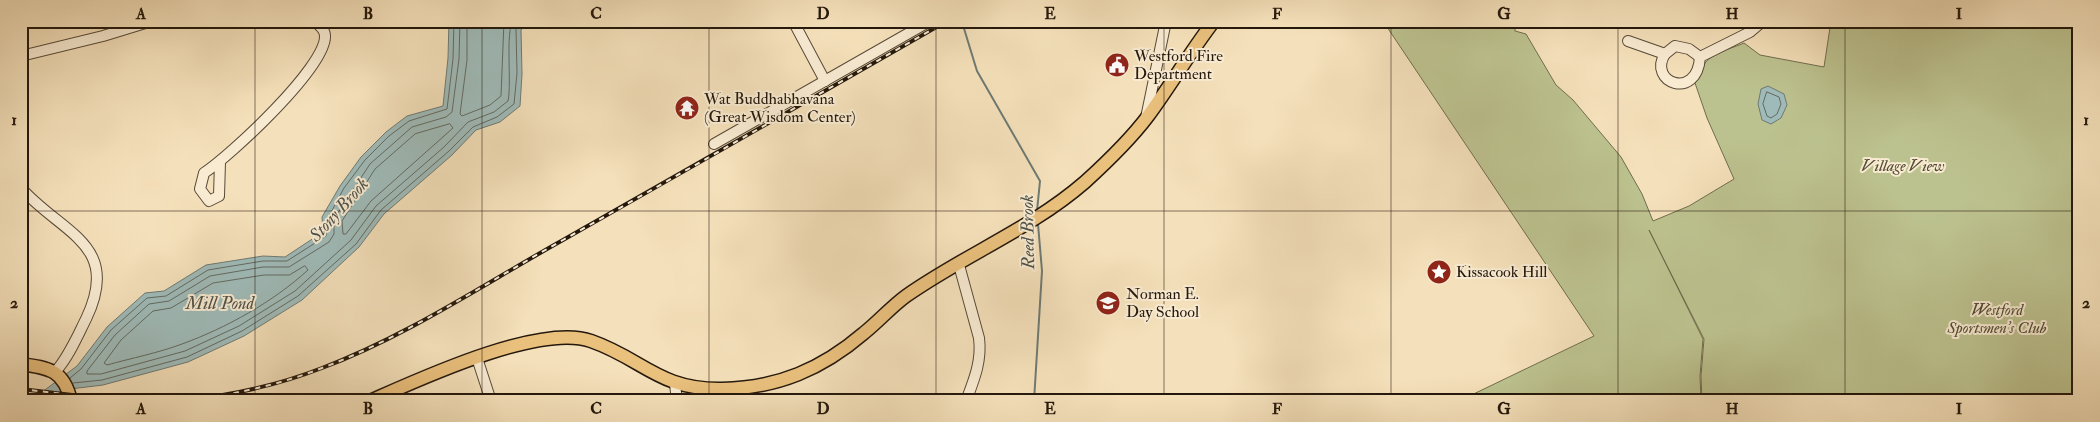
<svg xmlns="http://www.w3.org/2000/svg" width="2100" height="422" font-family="'IM FELL Double Pica',serif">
<rect width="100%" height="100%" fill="#f4e0ba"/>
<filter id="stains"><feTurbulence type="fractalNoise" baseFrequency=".004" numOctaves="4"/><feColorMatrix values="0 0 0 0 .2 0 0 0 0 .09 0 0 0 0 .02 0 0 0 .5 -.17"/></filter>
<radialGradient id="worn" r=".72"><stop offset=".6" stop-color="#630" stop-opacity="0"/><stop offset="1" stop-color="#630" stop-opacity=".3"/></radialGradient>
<path fill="#bcc28f" stroke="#706d4e" d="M1383 21H1515V31L1526 34 1556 85 1573 100 1621 157 1642 194 1653 221 1689 206 1734 179 1707 118 1695 83C1700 77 1701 71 1704 65 1709 54 1733 48 1744 43L1760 55 1824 67 1831 21H2079V401H1702L1701 376 1704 339 1649 230 1703 339 1700 376 1701 401H1459L1594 336Z"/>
<g fill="#9fbbb9" stroke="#6e7a74">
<path d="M449 21H529L521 30 522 74 520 106 500 122 476 130 452 155 384 214 359 247 302 300 244 336 188 362 103 385 62 390 48 401H30L77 366 107 327 145 293 164 291 206 265 263 256 285 257 323 232 322 217 340 186 361 157 386 132 407 116 443 106 448 58Z"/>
<path d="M1768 86 1784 94 1787 105 1781 118 1771 124 1762 120 1758 104 1761 89Z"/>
</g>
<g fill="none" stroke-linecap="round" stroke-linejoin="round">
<g stroke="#626a62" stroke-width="1">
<path d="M460 21 459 59 452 112 446 117 412 127 370 164 334 219V234L329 242 289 267H263L210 276 169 301 149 304 115 335 87 371V374H101L185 351 239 326 295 291 351 240 376 206 444 147 468 122 494 112 508 101C512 82 505 32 513 21"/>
<path d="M467 21V60L460 114 462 116 490 105 501 96 504 21"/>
<path d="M1767 92 1779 97 1781 104 1777 114 1771 118 1767 116 1763 104Z"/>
<path d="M450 124 453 128 371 201 346 234H343L342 221 375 169 415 134Z"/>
<path d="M305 266 308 270C273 302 226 328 182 344 158 353 132 358 107 365L104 363 121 340 153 311 171 308 213 283 264 275H289Z"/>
<path d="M70 378 81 369 111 330 147 298 166 296 208 270 263 261H287L326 236 328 218 344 188 365 160 389 136 409 121 447 109 453 59 454 21"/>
<path d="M73 383 102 380 187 357 242 331 298 296 356 244 381 210 449 151 473 127 497 117 514 104 517 73 516 29 522 21"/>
</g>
<g stroke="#6e7a74" stroke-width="2">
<path d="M962 22 977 71 1040 181 1037 211"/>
<path d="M1030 401 1033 394"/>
<path d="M1034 401 1042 271 1038 224"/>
</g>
<defs>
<g id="minor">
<path d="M793 21 825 81"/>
<path d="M1628 41 1665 54C1647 82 1697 102 1700 57L1750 32 1763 21"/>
<path d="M1665 54 1675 46 1689 49 1700 57"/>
<path d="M21 56 103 36 152 21"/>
<path d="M1146 118 1166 21"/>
<path d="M714 144 930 21"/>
<path d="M220 162 219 196 209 201 200 189 204 173C230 156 326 67 325 36 325 29 319 25 314 21"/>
<path d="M21 188C62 234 122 244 86 319 77 337 69 356 56 371"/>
<path d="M959 265 979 338C982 361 974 380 966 401"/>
<path d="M477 358 491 401"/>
<path d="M675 384 677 401"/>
</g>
<g id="major">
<path d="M21 364C49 368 64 370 71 401"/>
<path d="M370 401C420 379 540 323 591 341 643 359 659 390 722 389 778 388 822 369 864 333 879 321 891 307 906 296 964 255 1031 229 1085 182 1107 162 1130 140 1148 116 1171 85 1190 52 1214 21"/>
</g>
</defs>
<use href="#minor" stroke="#584a38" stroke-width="12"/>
<use href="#major" stroke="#24180c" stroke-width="15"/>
<use href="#minor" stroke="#f8ebd2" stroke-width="10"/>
<use href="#major" stroke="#eac07d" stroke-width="12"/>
<defs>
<g id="rail">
<path d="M21 389 106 399 185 396"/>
<path d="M179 401C228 396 276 386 322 368 407 336 484 284 563 240 691 168 819 94 947 21"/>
</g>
</defs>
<use href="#rail" stroke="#24180c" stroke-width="4"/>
<use href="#rail" stroke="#f8ebd2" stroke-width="2" stroke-dasharray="5.5" stroke-linecap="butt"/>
</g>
<path fill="none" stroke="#24180c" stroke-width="1" stroke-opacity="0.55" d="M255 21V401M482 21V401M709 21V401M936 21V401M1164 21V401M1391 21V401M1618 21V401M1845 21V401M21 211H2079"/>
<defs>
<symbol id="civic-disc" viewBox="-11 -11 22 22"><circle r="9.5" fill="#8f2418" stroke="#f8ebd2"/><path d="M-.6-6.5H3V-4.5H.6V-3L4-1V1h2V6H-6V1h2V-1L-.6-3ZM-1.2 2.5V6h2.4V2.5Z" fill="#fff"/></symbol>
<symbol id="temple-disc" viewBox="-11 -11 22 22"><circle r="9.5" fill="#8f2418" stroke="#f8ebd2"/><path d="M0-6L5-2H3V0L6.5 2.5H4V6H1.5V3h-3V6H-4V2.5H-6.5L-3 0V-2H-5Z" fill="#fff"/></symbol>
<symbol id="sight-disc" viewBox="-11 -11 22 22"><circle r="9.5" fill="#8f2418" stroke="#f8ebd2"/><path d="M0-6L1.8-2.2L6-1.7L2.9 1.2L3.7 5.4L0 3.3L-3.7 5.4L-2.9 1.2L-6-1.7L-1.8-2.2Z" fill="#fff"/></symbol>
<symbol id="school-disc" viewBox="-11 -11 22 22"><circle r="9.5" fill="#8f2418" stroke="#f8ebd2"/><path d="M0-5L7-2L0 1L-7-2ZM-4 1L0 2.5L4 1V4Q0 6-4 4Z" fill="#fff"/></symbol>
</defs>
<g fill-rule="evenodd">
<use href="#civic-disc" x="1103" y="51" width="28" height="28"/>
<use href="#temple-disc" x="673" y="94" width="28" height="28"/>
<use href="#sight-disc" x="1425" y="258" width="28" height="28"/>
<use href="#school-disc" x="1094" y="289" width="28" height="28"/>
</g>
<g text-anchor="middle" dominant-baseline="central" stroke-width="4" stroke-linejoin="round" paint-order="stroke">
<g font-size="16" fill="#24180c" stroke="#f8ebd2" text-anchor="start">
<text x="1134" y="56">Westford Fire<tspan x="1134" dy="18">Department</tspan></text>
<text x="704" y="99">Wat Buddhabhavana<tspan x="704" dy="18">(Great Wisdom Center)</tspan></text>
<text x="1456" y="272">Kissacook Hill</text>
<text x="1126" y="294">Norman E.<tspan x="1126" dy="18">Day School</tspan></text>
</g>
<g font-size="16" font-style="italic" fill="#524b33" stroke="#f8ebd2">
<text x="1903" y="166">Village View</text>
<text x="1997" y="310">Westford<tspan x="1997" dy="18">Sportsmen’s Club</tspan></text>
</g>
<g font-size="18" font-style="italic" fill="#4f5149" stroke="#f8ebd2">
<text transform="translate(339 210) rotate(-48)">Stony Brook</text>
<text transform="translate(1028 232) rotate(-91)">Reed Brook</text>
<text x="220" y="303">Mill Pond</text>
</g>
</g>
<rect width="2100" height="422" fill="none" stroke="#f4e0ba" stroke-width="55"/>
<rect x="28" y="28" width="2044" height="366" fill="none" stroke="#24180c" stroke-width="2"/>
<g font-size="16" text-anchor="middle" font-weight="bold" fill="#24180c">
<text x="141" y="19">A</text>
<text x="368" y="19">B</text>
<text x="596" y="19">C</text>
<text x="823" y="19">D</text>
<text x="1050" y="19">E</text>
<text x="1277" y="19">F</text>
<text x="1504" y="19">G</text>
<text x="1732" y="19">H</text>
<text x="1959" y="19">I</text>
<text x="14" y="125">1</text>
<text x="2086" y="125">1</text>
<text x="14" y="308">2</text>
<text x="2086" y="308">2</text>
<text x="141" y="414">A</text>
<text x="368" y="414">B</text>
<text x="596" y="414">C</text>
<text x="823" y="414">D</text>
<text x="1050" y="414">E</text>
<text x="1277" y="414">F</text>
<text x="1504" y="414">G</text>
<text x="1732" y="414">H</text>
<text x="1959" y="414">I</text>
</g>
<rect width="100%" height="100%" filter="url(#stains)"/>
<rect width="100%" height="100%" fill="url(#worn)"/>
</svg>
